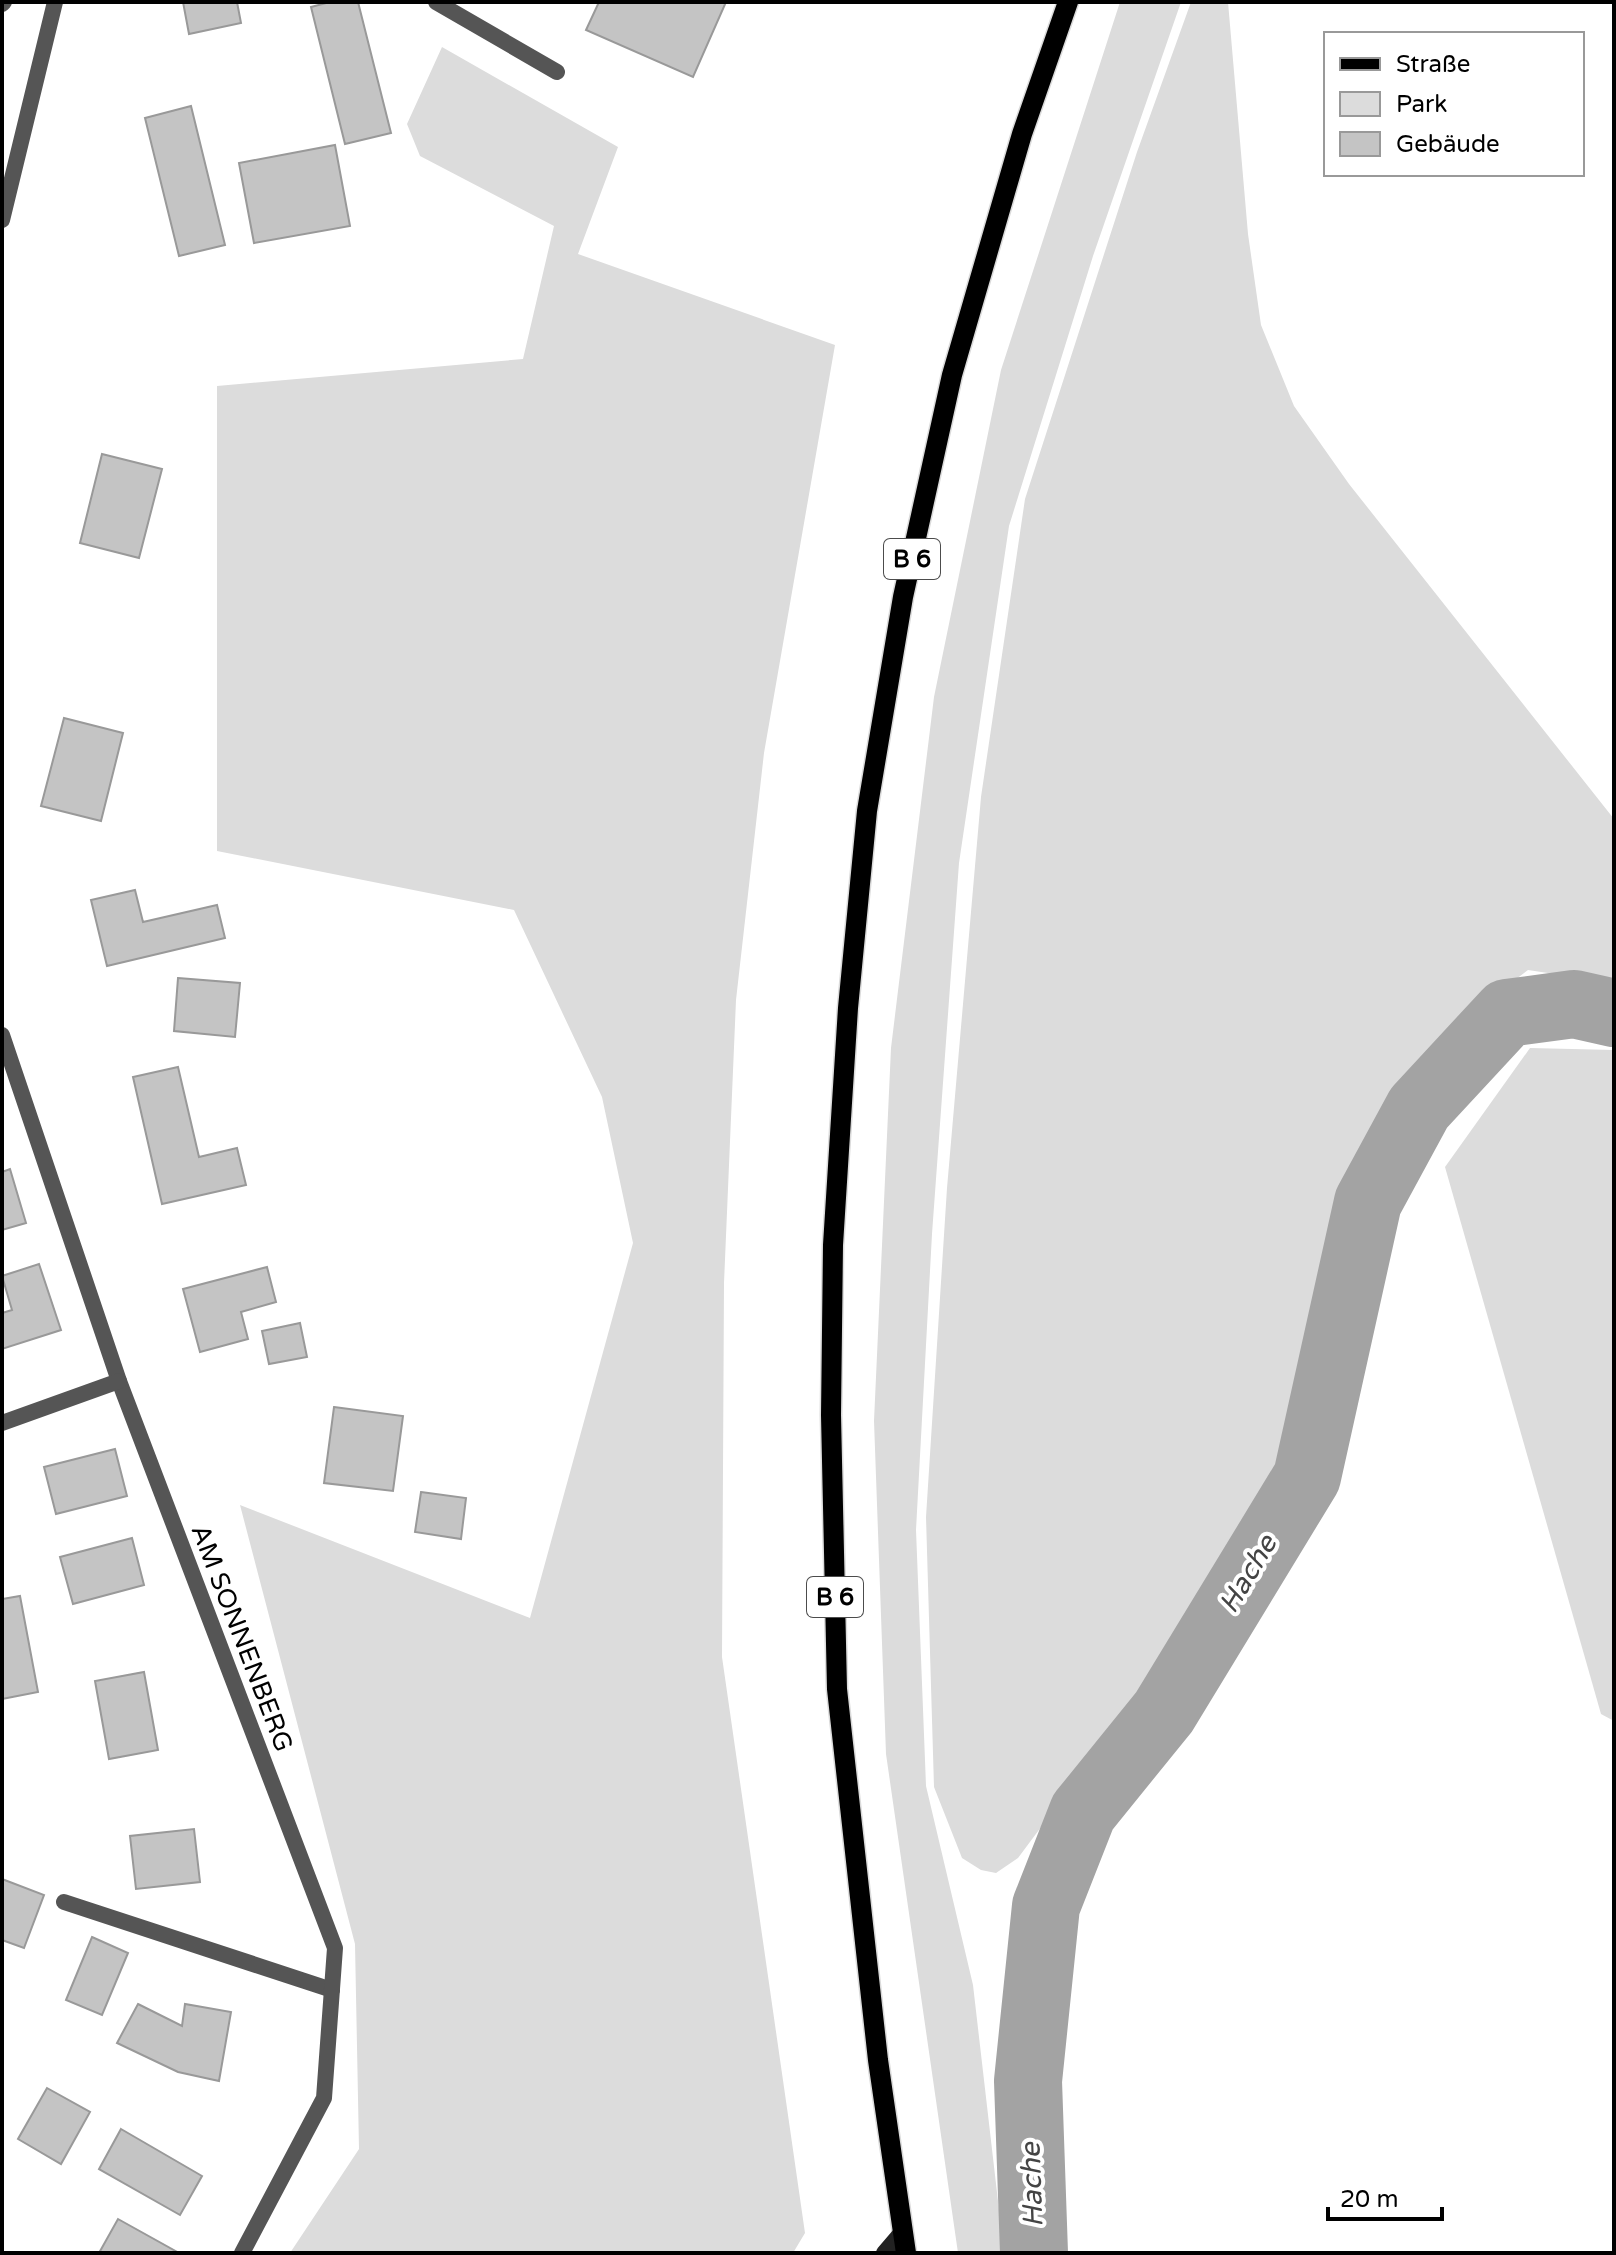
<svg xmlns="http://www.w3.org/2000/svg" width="1616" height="2255" font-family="'Varela Round',sans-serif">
<rect width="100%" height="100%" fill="#fff"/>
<g fill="#dcdcdc">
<path d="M1120 2H1181L1093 256 1009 526 959 863 932 1234 916 1530 926 1786 973 1985 1004 2253H958L886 1754 874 1421 891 1048 934 697 1001 370Z"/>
<path d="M1191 2H1228L1248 234 1261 325 1294 406 1349 484 1614 819V989L1581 978 1528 970 1476 1010 1405 1083 1327 1252 1279 1461 1138 1697 1018 1858 996 1873 981 1870 962 1858 934 1787 926 1517 947 1188 981 797 1025 499 1137 152Z"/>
<path d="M442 47 618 147 578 254 835 345 764 753 736 1000 724 1283 722 1657 805 2233 793 2253H290L359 2149 355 1944 240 1505 530 1618 633 1243 602 1097 514 910 217 851V386L523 359 554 226 420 156 407 124Z"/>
<path d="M1530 1048 1614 1050V1721L1601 1714 1445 1167Z"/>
</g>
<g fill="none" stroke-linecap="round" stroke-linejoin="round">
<path stroke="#a3a3a3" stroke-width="68" d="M1034 2253 1028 2081 1046 1906 1083 1812 1164 1712 1307 1477 1368 1202 1419 1108 1507 1013 1574 1004 1614 1013"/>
</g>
<g fill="#c4c4c4" stroke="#999" stroke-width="2">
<path d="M183 2H237L241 23 189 34Z"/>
<path d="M330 2H358L391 133 345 144 311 7Z"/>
<path d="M599 2H726L693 77 586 30Z"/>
<path d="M191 106 225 245 179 256 145 118Z"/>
<path d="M335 145 350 226 254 243 239 163Z"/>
<path d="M102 454 162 469 139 558 80 543Z"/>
<path d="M64 718 123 733 101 821 41 806Z"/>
<path d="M135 890 143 922 217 905 225 938 107 966 91 900Z"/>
<path d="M178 978 240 983 235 1037 174 1031Z"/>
<path d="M178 1067 199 1157 237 1148 246 1185 162 1204 133 1077Z"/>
<path d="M10 1169 26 1223 2 1230V1172Z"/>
<path d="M39 1264 61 1330 2 1349V1313L12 1310 2 1276Z"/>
<path d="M267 1267 276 1302 241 1312 248 1339 200 1352 183 1289Z"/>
<path d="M300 1323 307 1357 269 1364 262 1331Z"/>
<path d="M334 1407 403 1416 393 1491 324 1483Z"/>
<path d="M115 1449 127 1496 56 1514 44 1467Z"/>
<path d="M421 1492 466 1498 461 1539 415 1532Z"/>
<path d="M132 1538 144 1585 73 1604 60 1557Z"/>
<path d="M20 1596 38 1692 2 1699V1599Z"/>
<path d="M144 1672 158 1750 109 1759 95 1681Z"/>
<path d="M194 1829 200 1882 136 1889 130 1836Z"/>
<path d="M2 1879 44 1895 24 1948 2 1940Z"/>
<path d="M92 1937 128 1953 102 2015 66 2000Z"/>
<path d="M138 2004 182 2026 185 2004 231 2012 219 2081 178 2072 117 2043Z"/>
<path d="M47 2088 90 2112 61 2164 18 2139Z"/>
<path d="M121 2129 202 2176 180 2215 99 2169Z"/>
<path d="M118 2219 179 2253H99Z"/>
</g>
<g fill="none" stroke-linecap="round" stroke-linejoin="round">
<defs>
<path id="primary" d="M906 2253 878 2060 837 1689 831 1415 833 1245 848 1008 867 811 903 597 952 375 1022 134 1068 2"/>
</defs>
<use href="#primary" stroke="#dbdbdb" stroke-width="23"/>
<g stroke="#555" stroke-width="16">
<path d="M436 2 557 72"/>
<path d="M64 1902 332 1990"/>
</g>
<g stroke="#555" stroke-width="16">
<path d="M2 4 4 2"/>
<path d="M2 220 55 2"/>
<path d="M2 1035 119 1381 335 1948 324 2098 242 2253"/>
<path d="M2 1423 119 1381"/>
</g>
<path stroke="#222" stroke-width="16" d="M884 2253 902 2232"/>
<use href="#primary" stroke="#000" stroke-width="20"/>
</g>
<g text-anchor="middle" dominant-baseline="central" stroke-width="8" stroke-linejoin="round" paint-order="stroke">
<g fill="#fff" stroke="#4c4c4c" stroke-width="2">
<rect x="884" y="539" width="56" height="40" rx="6"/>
<rect x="807" y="1577" width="56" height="40" rx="6"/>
</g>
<g font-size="24" font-weight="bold" fill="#000">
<text x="912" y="559">B 6</text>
<text x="835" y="1597">B 6</text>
</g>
<g font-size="26" fill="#000" stroke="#fff">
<text transform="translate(242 1638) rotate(69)">AM SONNENBERG</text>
</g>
<g font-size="28" font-style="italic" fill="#444" stroke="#fff">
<text transform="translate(1248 1574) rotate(-59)">Hache</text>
<text transform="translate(1032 2185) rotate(-92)">Hache</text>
</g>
</g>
<rect width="1616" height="2255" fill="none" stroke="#000000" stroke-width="8"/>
<rect x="1324" y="32" width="260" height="144" fill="#ffffff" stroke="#999999" stroke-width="2"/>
<rect x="1340" y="58" width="40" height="12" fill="#000000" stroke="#999999" stroke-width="2"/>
<text x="1396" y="72" font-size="24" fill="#000000">Straße</text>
<rect x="1340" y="92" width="40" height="24" fill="#dcdcdc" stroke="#999999" stroke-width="2"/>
<text x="1396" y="112" font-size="24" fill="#000000">Park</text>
<rect x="1340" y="132" width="40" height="24" fill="#c4c4c4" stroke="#999999" stroke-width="2"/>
<text x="1396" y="152" font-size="24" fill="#000000">Gebäude</text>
<path d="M1328 2207v12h114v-12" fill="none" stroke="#000000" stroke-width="4"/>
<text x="1340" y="2207" font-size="24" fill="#000000" stroke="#ffffff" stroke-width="6" paint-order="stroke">20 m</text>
</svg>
